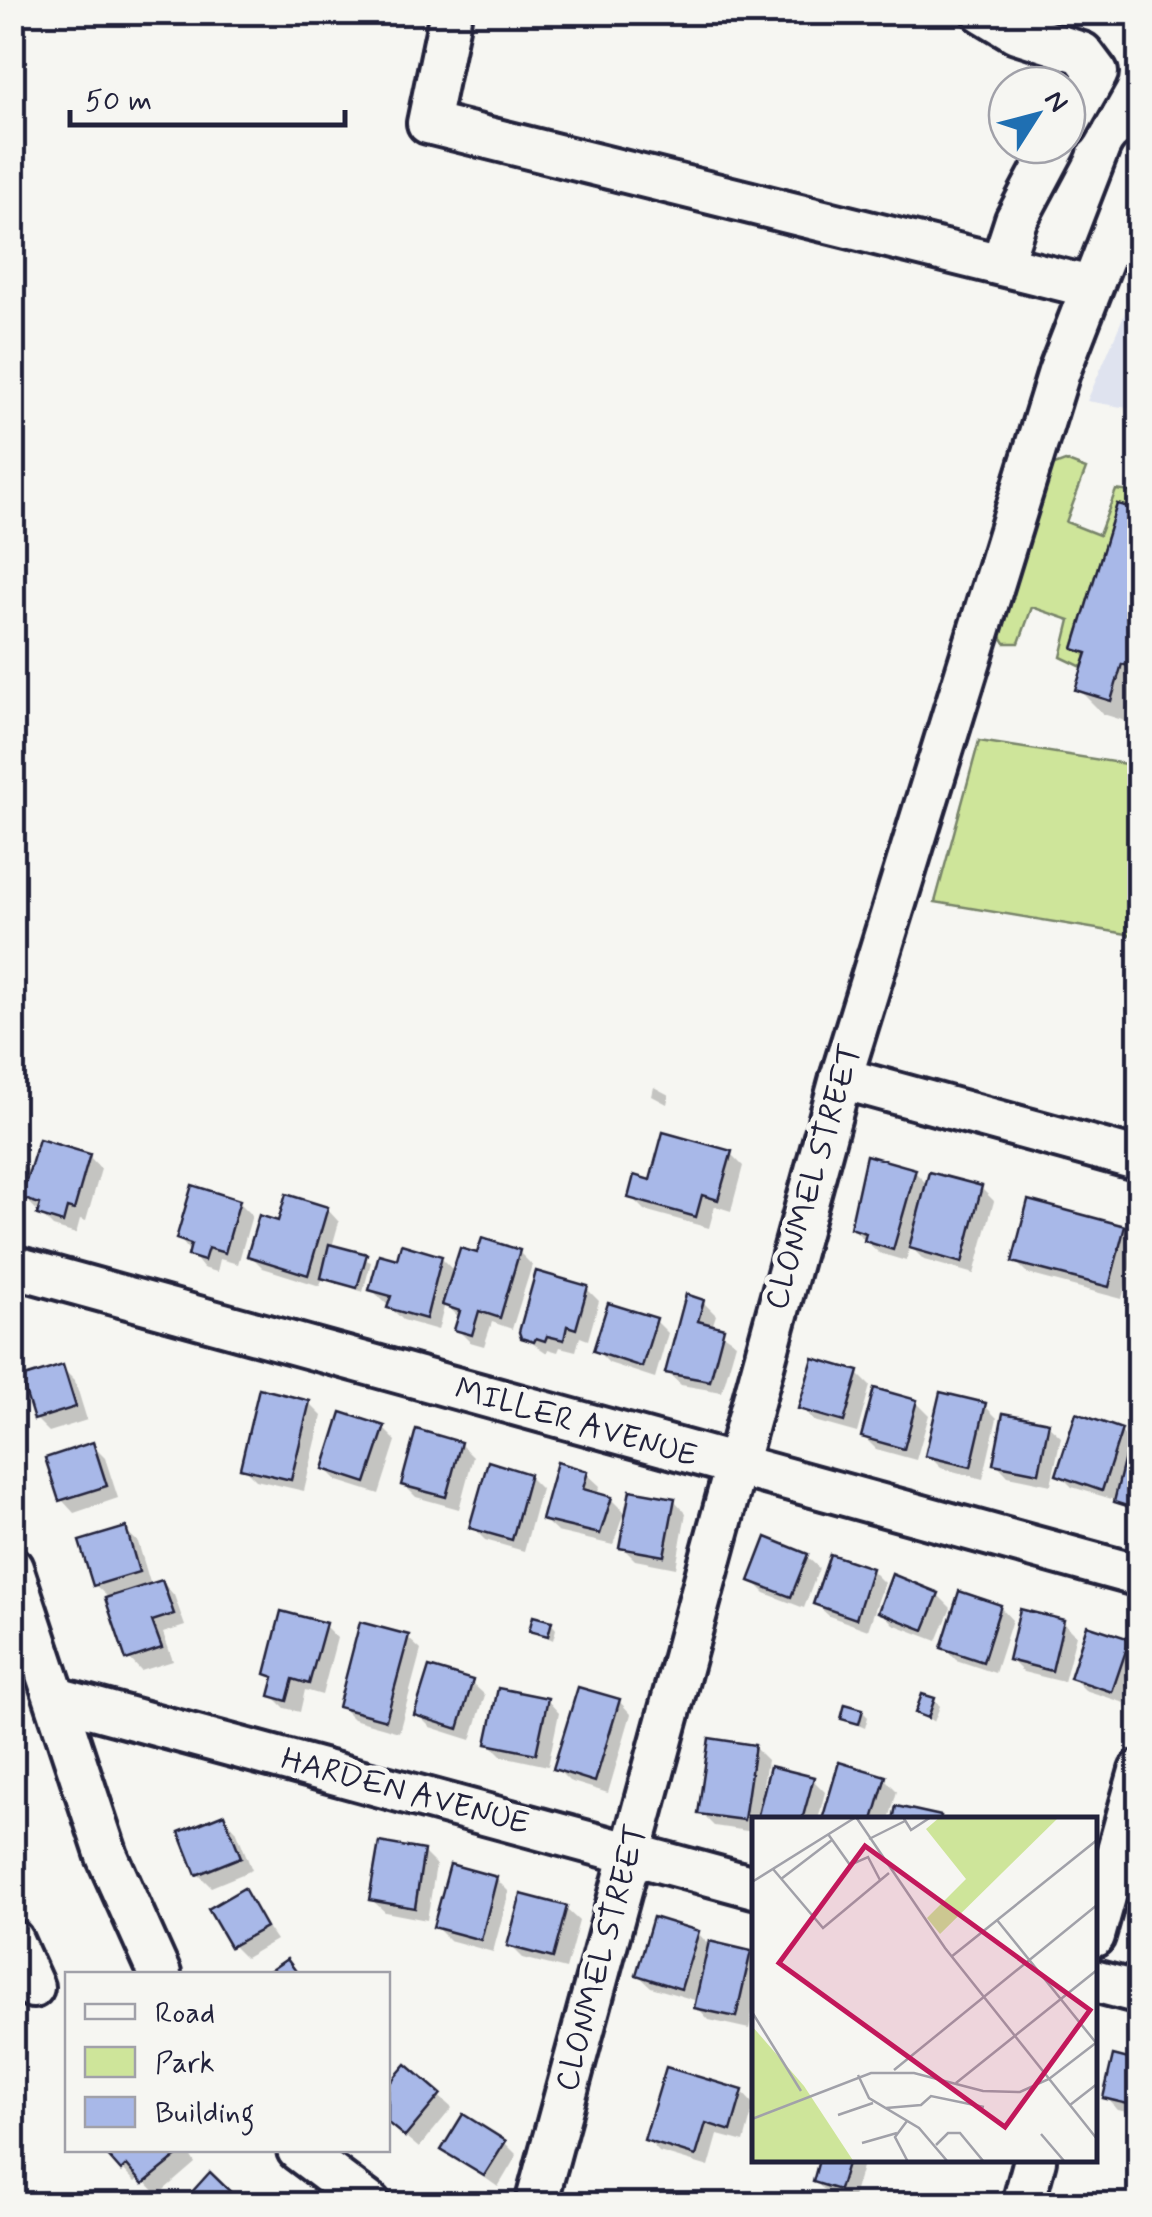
<svg xmlns="http://www.w3.org/2000/svg" width="1152" height="2217" font-family="Mynerve,sans-serif">
<rect width="100%" height="100%" fill="#f6f6f2"/>
<filter id="ink" filterUnits="userSpaceOnUse"><feTurbulence type="fractalNoise" baseFrequency=".01" numOctaves="2"/><feDisplacementMap in="SourceGraphic" scale="20" xChannelSelector="R" yChannelSelector="G"/><feConvolveMatrix kernelMatrix="1 2 1 2 8 2 1 2 1" color-interpolation-filters="sRGB"/></filter>
<g filter="url(#ink)">
<path fill="#dfe3ef" d="M1139 280V410L1087 401Z"/>
<g fill="#cee59a" stroke="#78846a" stroke-width="2.5">
<path d="M1065 461 1086 469 1066 522 1099 535 1116 490 1139 493V510L1117 504 1073 648 1087 653 1082 667 1061 657 1070 620 1032 607 1019 643H1005L1000 635 1052 466Z"/>
<path d="M979 741 1139 766V936L935 902Z"/>
</g>
<g fill="#0003">
<path d="M1078 12H1108L1104 23Z"/>
<path d="M1140 513V711L1135 724 1103 714 1078 689 1087 659 1076 648Z"/>
<path d="M654 1087 669 1095 667 1104 652 1096Z"/>
<path d="M730 1153 743 1166 731 1211 715 1206 709 1228 644 1210 631 1197 652 1183Z"/>
<path d="M89 1156 101 1169 86 1221 80 1219 76 1234 53 1227 22 1195 16 1216 12 1215V1157L31 1173Z"/>
<path d="M914 1171 928 1185 981 1188 994 1201 974 1274 924 1260 910 1246 906 1261 879 1253 852 1228Z"/>
<path d="M239 1202 252 1215 238 1264 220 1259 217 1272 203 1268 179 1238Z"/>
<path d="M327 1209 339 1222 332 1247 371 1262 363 1292 323 1277 320 1286 263 1268 250 1255 279 1224Z"/>
<path d="M1124 1228 1137 1241 1122 1299 1028 1274 1015 1261Z"/>
<path d="M519 1252 532 1265 512 1329 492 1322 484 1346 470 1342 457 1329 460 1318 445 1304 438 1330 403 1320 372 1290 399 1263 441 1258 455 1272 479 1256Z"/>
<path d="M587 1289 599 1301 588 1340 580 1337 576 1351 560 1347 558 1352 548 1349 547 1353 523 1337Z"/>
<path d="M703 1302 716 1315 712 1327 736 1343 722 1392 681 1385 668 1373Z"/>
<path d="M656 1321 668 1333 655 1378 609 1363 596 1350Z"/>
<path d="M62 1368 75 1381 87 1420 49 1432 36 1419Z"/>
<path d="M857 1373 870 1386 857 1433 814 1421 801 1408Z"/>
<path d="M916 1402 929 1415 916 1460 876 1449 863 1436Z"/>
<path d="M309 1403 322 1416 304 1491 256 1480 243 1467Z"/>
<path d="M984 1405 997 1418 983 1479 941 1468 928 1455Z"/>
<path d="M1048 1425 1061 1437 1051 1485 1008 1476 996 1463Z"/>
<path d="M383 1428 396 1441 379 1494 338 1481 325 1468Z"/>
<path d="M1120 1431 1133 1444 1129 1456 1140 1459V1517L1115 1500 1072 1487 1059 1474Z"/>
<path d="M460 1444 473 1457 459 1509 416 1497 403 1484Z"/>
<path d="M92 1445 105 1458 118 1498 74 1513 62 1500Z"/>
<path d="M587 1474 600 1486 597 1495 611 1499 624 1512 613 1545 557 1532 544 1520Z"/>
<path d="M528 1476 541 1489 524 1551 485 1540 472 1527Z"/>
<path d="M674 1500 686 1513 676 1568 635 1560 622 1547Z"/>
<path d="M125 1530 138 1542 151 1586 162 1582 174 1595 185 1626 163 1633 173 1661 141 1671 129 1658 110 1599 95 1585Z"/>
<path d="M806 1556 819 1568 804 1608 765 1593 752 1580Z"/>
<path d="M871 1570 884 1583 868 1630 829 1616 816 1604Z"/>
<path d="M938 1595 951 1608 937 1641 893 1624 881 1611Z"/>
<path d="M1000 1607 1012 1620 995 1673 956 1660 944 1647Z"/>
<path d="M1063 1622 1076 1635 1064 1682 1023 1672 1010 1659Z"/>
<path d="M551 1623 556 1629 553 1640 532 1630Z"/>
<path d="M325 1626 337 1638 322 1695 305 1690 300 1712 285 1708 272 1695 276 1681 267 1673Z"/>
<path d="M408 1638 421 1650 399 1732 353 1719 341 1707Z"/>
<path d="M1129 1641 1140 1652V1660L1125 1703 1085 1690 1072 1677Z"/>
<path d="M472 1683 485 1695 471 1740 430 1727 417 1714Z"/>
<path d="M547 1700 559 1713 548 1766 502 1756 489 1743Z"/>
<path d="M934 1700 940 1706 934 1722 918 1712Z"/>
<path d="M619 1701 631 1714 608 1793 569 1781 556 1768Z"/>
<path d="M862 1711 868 1717 865 1728 844 1719Z"/>
<path d="M754 1747 767 1760 762 1792 812 1779 825 1792 818 1820 759 1817 754 1832 714 1826 701 1813Z"/>
<path d="M884 1778 897 1791 889 1820H825Z"/>
<path d="M224 1817 236 1830 252 1870 211 1887 198 1874Z"/>
<path d="M423 1852 436 1865 427 1920 385 1912 372 1900Z"/>
<path d="M496 1879 509 1892 493 1952 449 1940 436 1927Z"/>
<path d="M243 1892 276 1940 245 1958 232 1945Z"/>
<path d="M566 1909 579 1921 566 1969 523 1958 510 1945Z"/>
<path d="M698 1933 708 1944 754 1958V2003L749 2029 709 2020 697 2007 698 2001 651 1987 638 1975Z"/>
<path d="M1140 2064V2115L1118 2110 1106 2097Z"/>
<path d="M406 2067 452 2108 419 2148 388 2122V2089Z"/>
<path d="M742 2092 754 2105 744 2142 718 2135 709 2167 659 2152 647 2139Z"/>
<path d="M505 2143 517 2155 498 2187 444 2149Z"/>
<path d="M115 2150H187L195 2163 158 2195 141 2177 135 2182 123 2169 110 2154Z"/>
<path d="M822 2160H864L852 2201 828 2194 815 2181Z"/>
<path d="M210 2176 240 2204H187Z"/>
<path d="M722 2194 736 2197 743 2204H719Z"/>
</g>
<g fill="#a8b8e8" stroke="#22223b" stroke-width="2.5">
<path d="M1117 504 1140 510V670L1122 664 1111 701 1075 690 1087 653 1073 649Z"/>
<path d="M663 1132 732 1151 718 1200 702 1195 696 1217 628 1198 634 1175 650 1180Z"/>
<path d="M39 1139 90 1154 74 1210 67 1208 63 1223 37 1215 40 1204 21 1198Z"/>
<path d="M866 1155 916 1169 893 1250 864 1241 866 1233 850 1228Z"/>
<path d="M929 1172 982 1186 962 1263 909 1248Z"/>
<path d="M192 1185 240 1200 225 1253 208 1248 204 1261 188 1256 191 1244 176 1239Z"/>
<path d="M286 1194 328 1207 308 1275 247 1256 259 1215 278 1221Z"/>
<path d="M1028 1200 1125 1226 1109 1287 1012 1262Z"/>
<path d="M482 1238 520 1250 500 1318 479 1311 472 1335 454 1330 460 1311 442 1305 460 1248 477 1253Z"/>
<path d="M329 1244 367 1254 357 1288 321 1278Z"/>
<path d="M401 1244 442 1256 426 1319 387 1308 391 1296 369 1290 379 1254 397 1259Z"/>
<path d="M536 1271 588 1286 576 1329 567 1326 564 1340 547 1336 545 1341 536 1338 534 1342 521 1338 519 1332Z"/>
<path d="M686 1294 704 1300 698 1321 724 1328 710 1381 665 1373Z"/>
<path d="M608 1303 657 1318 642 1367 593 1351Z"/>
<path d="M813 1358 859 1371 844 1422 798 1409Z"/>
<path d="M63 1365 76 1407 34 1420 21 1378Z"/>
<path d="M259 1388 310 1401 291 1480 240 1468Z"/>
<path d="M874 1388 917 1400 904 1449 861 1437Z"/>
<path d="M940 1392 986 1403 971 1467 925 1456Z"/>
<path d="M341 1412 385 1426 366 1483 323 1469Z"/>
<path d="M1003 1413 1049 1422 1039 1473 993 1464Z"/>
<path d="M1076 1413 1122 1429 1102 1491 1056 1475Z"/>
<path d="M416 1429 461 1442 446 1497 401 1485Z"/>
<path d="M93 1442 107 1486 59 1501 45 1458Z"/>
<path d="M1126 1453 1140 1457V1510L1114 1502Z"/>
<path d="M488 1461 530 1474 512 1540 469 1528Z"/>
<path d="M557 1462 588 1471 583 1489 612 1497 600 1534 541 1520Z"/>
<path d="M630 1490 675 1498 664 1556 619 1548Z"/>
<path d="M126 1527 139 1572 93 1586 79 1541Z"/>
<path d="M766 1537 808 1554 791 1597 749 1581Z"/>
<path d="M830 1554 872 1568 856 1619 813 1604Z"/>
<path d="M892 1574 939 1593 924 1630 878 1612Z"/>
<path d="M162 1580 174 1614 152 1621 162 1648 126 1660 105 1598Z"/>
<path d="M959 1591 1001 1605 983 1662 941 1648Z"/>
<path d="M1020 1609 1064 1620 1052 1671 1008 1660Z"/>
<path d="M281 1611 326 1623 309 1684 293 1679 287 1701 269 1696 274 1677 265 1674Z"/>
<path d="M533 1616 552 1621 548 1636 529 1631Z"/>
<path d="M360 1622 409 1635 386 1720 338 1707Z"/>
<path d="M1087 1625 1130 1639 1112 1692 1070 1678Z"/>
<path d="M429 1667 473 1680 458 1729 414 1715Z"/>
<path d="M578 1687 620 1699 595 1782 553 1769Z"/>
<path d="M498 1688 548 1698 536 1754 486 1744Z"/>
<path d="M922 1694 935 1698 928 1718 915 1713Z"/>
<path d="M845 1704 863 1709 859 1724 841 1719Z"/>
<path d="M709 1738 755 1745 744 1820 698 1814Z"/>
<path d="M839 1762 886 1776 873 1820H822Z"/>
<path d="M770 1766 814 1777 802 1820 757 1819Z"/>
<path d="M896 1806 941 1816 940 1820H893Z"/>
<path d="M224 1814 241 1857 196 1875 179 1832Z"/>
<path d="M379 1842 424 1850 415 1908 369 1900Z"/>
<path d="M450 1864 497 1877 481 1940 433 1927Z"/>
<path d="M244 1888 266 1927 230 1947 208 1909Z"/>
<path d="M521 1894 567 1906 553 1958 507 1946Z"/>
<path d="M653 1917 699 1931 681 1989 636 1975Z"/>
<path d="M709 1941 751 1951 736 2017 694 2008Z"/>
<path d="M287 1959 298 1974H265Z"/>
<path d="M1113 2055 1140 2062V2107L1103 2098Z"/>
<path d="M406 2064 441 2094 405 2137 388 2123V2085Z"/>
<path d="M666 2067 743 2090 731 2131 706 2123 696 2156 644 2140Z"/>
<path d="M463 2114 506 2141 484 2176 441 2150Z"/>
<path d="M111 2150H185L143 2184 127 2165 121 2171 106 2154Z"/>
<path d="M819 2160H848L839 2190 813 2182Z"/>
<path d="M210 2172 242 2203 241 2204 182 2203Z"/>
</g>
<g fill="none" stroke-linecap="round" stroke-linejoin="round">
<defs>
<g id="minor">
<path d="M451 12 428 123 1090 287"/>
<path d="M983 12 1016 32 1082 53 1097 73 1067 126"/>
<path d="M1002 263 1016 220 1056 145"/>
<path d="M841 1078 1140 1160"/>
<path d="M12 1266 1140 1576"/>
<path d="M12 1568 107 1856 160 1974"/>
<path d="M56 1698 754 1887"/>
<path d="M1094 1936 1140 1771"/>
<path d="M12 1940 33 1987"/>
<path d="M1094 1981 1140 1993"/>
<path d="M298 2150 370 2204"/>
<path d="M536 2204 841 1078 1059 372 1140 163"/>
<path d="M1023 2204 1035 2160"/>
</g>
</defs>
<use href="#minor" stroke="#22223b" stroke-width="48"/>
<use href="#minor" stroke="#f6f6f2" stroke-width="40"/>
</g>
</g>
<g text-anchor="middle" dominant-baseline="central" stroke-width="10" stroke-linejoin="round" paint-order="stroke">
<g font-size="32" fill="#22223b" stroke="#f6f6f2">
<text transform="translate(814 1177) rotate(-74)">CLONMEL STREET</text>
<text transform="translate(576 1423) rotate(16)">MILLER AVENUE</text>
<text transform="translate(405 1792) rotate(15)">HARDEN AVENUE</text>
<text transform="translate(602 1958) rotate(-75)">CLONMEL STREET</text>
</g>
</g>
<g transform="translate(752 1817)">
<rect width="345" height="345" fill="#f6f6f2"/>
<path d="M188 0H307L188 117 175 101 214 62 174 12ZM0 209 52 269 102 345H0Z" fill="#cee59a"/>
<path fill="none" stroke="#a1a1a9" stroke-width="2.5" d="M104 0 193 131 345 322M151 0 159 13 179 0M76 17 98 48 116 40 128 63M117 22 153 4M21 52 71 111 137 56M29 62 80 23M0 65 104 0M245 103 345 227M199 140 345 23M0 195 49 274M142 253 345 88M106 258 117 281 167 311 196 345M204 266 345 153M318 288 345 267M134 291 169 288 179 279 232 290M86 298 121 286M0 302 119 256H162L231 274 268 275 297 262 345 225M155 304 143 320 156 345M289 317 313 345M110 326 145 316M184 328 196 316H208L232 345"/>
<path fill="#c2185b" fill-opacity="0.15" stroke="#c2185b" stroke-width="5" d="M113 29 338 193 253 310 27 146Z"/>
<rect width="345" height="345" fill="none" stroke="#22223b" stroke-width="5"/>
</g>
<rect width="1152" height="2217" fill="none" stroke="#f6f6f2" stroke-width="50"/>
<rect x="25" y="25" width="1102" height="2167" fill="none" stroke="#22223b" stroke-width="4" filter="url(#ink)"/>
<rect x="65" y="1972" width="325" height="180" fill="#f6f6f2" stroke="#a1a1a9" stroke-width="2.5"/>
<rect x="85" y="2004" width="50" height="15" fill="#f6f6f2" stroke="#a1a1a9" stroke-width="2.5"/>
<text x="155" y="2022" font-size="30" fill="#22223b">Road</text>
<rect x="85" y="2047" width="50" height="30" fill="#cee59a" stroke="#a1a1a9" stroke-width="2.5"/>
<text x="155" y="2072" font-size="30" fill="#22223b">Park</text>
<rect x="85" y="2097" width="50" height="30" fill="#a8b8e8" stroke="#a1a1a9" stroke-width="2.5"/>
<text x="155" y="2122" font-size="30" fill="#22223b">Building</text>
<g transform="translate(1037 115) rotate(54)"><circle r="48" fill="#f6f6f2" stroke="#a1a1a9" stroke-width="2.5"/>
<path d="M0-8L18 38L0 25L-18 38Z" fill="#1f6fb2"/>
<text y="-15" font-size="28" font-weight="bold" text-anchor="middle" fill="#22223b">N</text>
</g>
<path d="M70 110v15h275v-15" fill="none" stroke="#22223b" stroke-width="5"/>
<text x="85" y="110" font-size="30" fill="#22223b" stroke="#f6f6f2" stroke-width="8" paint-order="stroke">50 m</text>
</svg>
